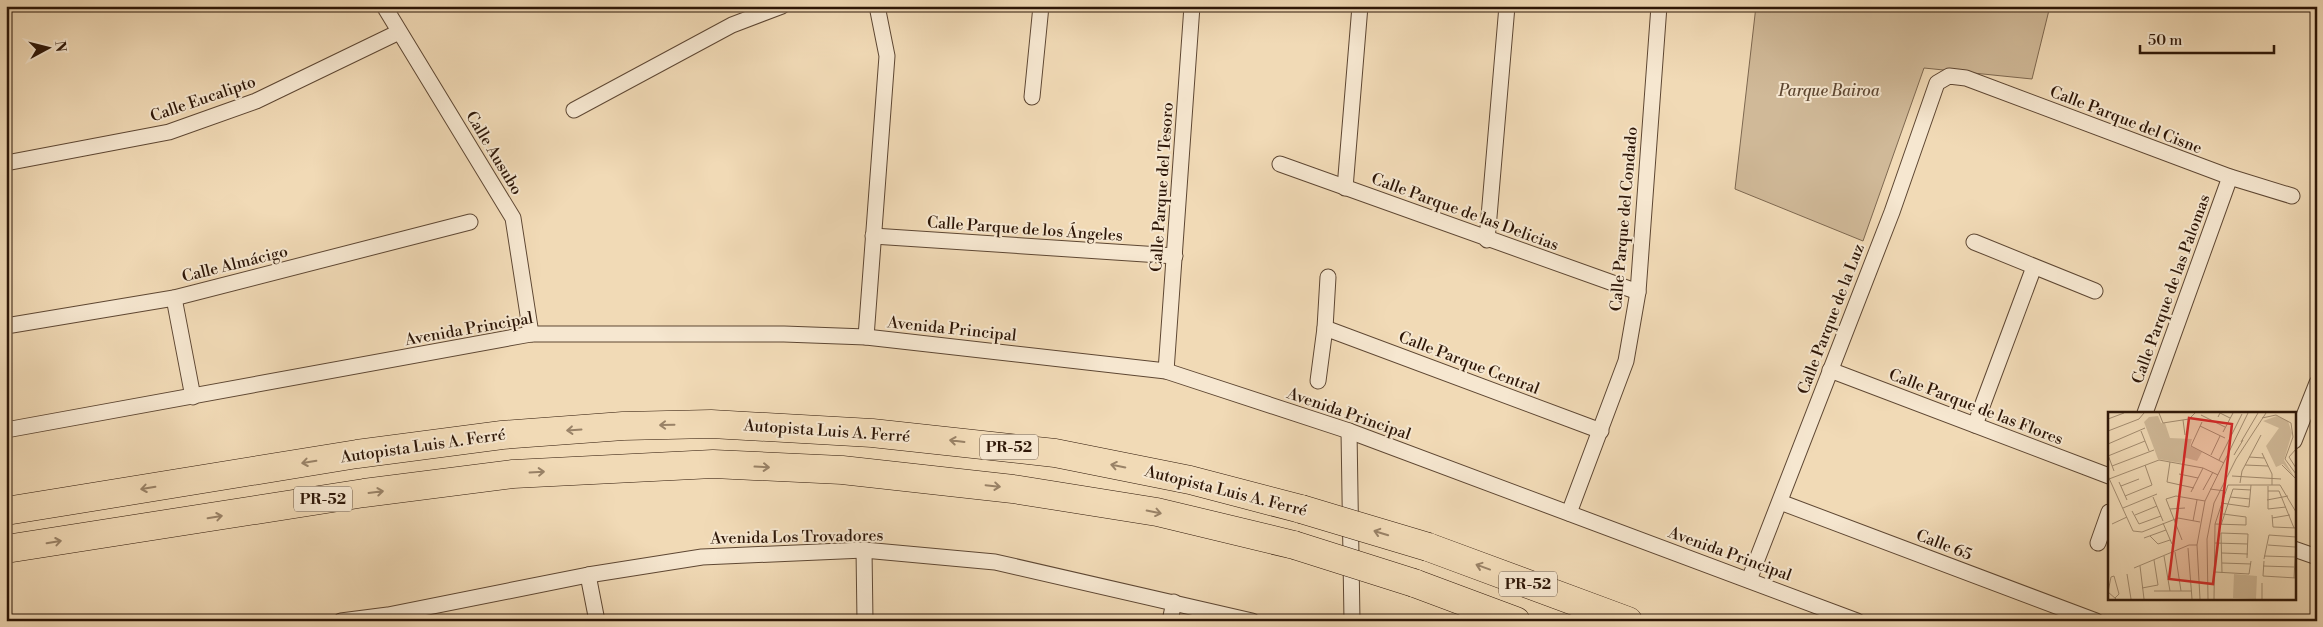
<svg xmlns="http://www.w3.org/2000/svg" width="2323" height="627" font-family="'Libre Bodoni',serif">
<rect width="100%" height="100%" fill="#f1dab6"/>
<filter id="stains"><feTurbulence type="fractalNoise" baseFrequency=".004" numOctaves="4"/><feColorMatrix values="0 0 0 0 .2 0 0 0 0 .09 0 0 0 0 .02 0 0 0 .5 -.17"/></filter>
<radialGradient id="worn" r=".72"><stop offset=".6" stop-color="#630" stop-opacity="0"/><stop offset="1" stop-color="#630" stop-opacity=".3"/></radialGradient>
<path fill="#d0b998" stroke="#7e6850" d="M1756 6H2050L2032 79 1924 68 1863 241 1735 189Z"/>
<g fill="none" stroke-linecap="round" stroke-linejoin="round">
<defs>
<g id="minor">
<path d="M384 6 513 218 531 334"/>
<path d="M1032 97 1041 6"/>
<path d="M574 110 732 25 782 6"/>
<path d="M6 163 169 132 256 101 399 32"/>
<path d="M1280 164 1638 292"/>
<path d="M1345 188 1360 6"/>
<path d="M873 236 1175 256"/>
<path d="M1487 240 1507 6"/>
<path d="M1974 242 2095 291"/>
<path d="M174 298 193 397"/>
<path d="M6 326 174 298 470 222"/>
<path d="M1325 328 1601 431"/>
<path d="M866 337 887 56 877 6"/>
<path d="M1830 370 2109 476"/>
<path d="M1166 371 1192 6"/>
<path d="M1318 381 1325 328 1328 277"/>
<path d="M2145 413 2230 177"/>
<path d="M1975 425 2034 267"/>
<path d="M6 430 531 334H784L866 337 1166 371 1349 431 1857 621"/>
<path d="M1349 431 1352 621"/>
<path d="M2294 441 2317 383"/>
<path d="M1780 502 2096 621"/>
<path d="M1569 513 1626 361 1638 292 1659 6"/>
<path d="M2098 543 2109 512"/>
<path d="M2294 549 2317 557"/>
<path d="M864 550 865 621"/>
<path d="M588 575 597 621"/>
<path d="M1749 580 1892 212 1937 83 1949 76 1966 78 2230 177 2292 196"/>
<path d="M341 621 388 615 588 575 702 557 864 550 995 562 1252 621"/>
<path d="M1170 621 1174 602"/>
</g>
<g id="motorway">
<path d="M6 511 357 454 502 435 623 426 711 424 872 433 1055 453 1190 480 1301 509"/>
<path d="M1428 547 1628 621"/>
<path d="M6 549 364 493 513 474 713 464 842 470 1013 489 1157 512 1294 545"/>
<path d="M1414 583 1516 621"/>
</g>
</defs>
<use href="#minor" stroke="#5e4733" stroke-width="17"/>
<use href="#motorway" stroke="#2d1607" stroke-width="29"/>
<use href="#minor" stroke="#f6e7d0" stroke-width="15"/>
<use href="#motorway" stroke="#f1dab6" stroke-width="28"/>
<defs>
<g id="motorway-bridge">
<path d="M1301 509 1428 547"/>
<path d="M1294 545 1414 583"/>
</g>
</defs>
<use href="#motorway-bridge" stroke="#2d1607" stroke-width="29" stroke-linecap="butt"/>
<use href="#motorway-bridge" stroke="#f1dab6" stroke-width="28"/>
</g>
<defs><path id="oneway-shaft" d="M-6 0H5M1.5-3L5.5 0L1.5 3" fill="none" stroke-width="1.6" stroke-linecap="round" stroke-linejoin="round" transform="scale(1.25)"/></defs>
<g stroke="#998267">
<use href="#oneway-shaft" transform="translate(667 425) rotate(179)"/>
<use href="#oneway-shaft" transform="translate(574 430) rotate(176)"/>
<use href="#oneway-shaft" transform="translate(957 441) rotate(-173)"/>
<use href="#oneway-shaft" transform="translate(309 462) rotate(171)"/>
<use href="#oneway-shaft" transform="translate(1118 466) rotate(-169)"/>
<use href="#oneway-shaft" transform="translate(762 467) rotate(3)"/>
<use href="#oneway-shaft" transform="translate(537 472) rotate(-3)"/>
<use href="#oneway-shaft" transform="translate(993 486) rotate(6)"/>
<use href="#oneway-shaft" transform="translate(148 488) rotate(171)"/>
<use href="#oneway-shaft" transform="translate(376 492) rotate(-7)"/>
<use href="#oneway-shaft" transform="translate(1154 512) rotate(11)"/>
<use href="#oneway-shaft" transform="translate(215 517) rotate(-9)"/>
<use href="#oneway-shaft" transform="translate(1381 533) rotate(-163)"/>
<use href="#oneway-shaft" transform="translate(54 542) rotate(-9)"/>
<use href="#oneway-shaft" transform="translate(1483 567) rotate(-160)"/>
</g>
<g text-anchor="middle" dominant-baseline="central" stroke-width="4" stroke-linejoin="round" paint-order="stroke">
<g fill="#f6e7d0" stroke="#695543" stroke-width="1">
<rect x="980" y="434.5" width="58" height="25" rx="4"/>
<rect x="294" y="486.5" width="58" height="25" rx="4"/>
<rect x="1499" y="571.5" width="58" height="25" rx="4"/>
</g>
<g font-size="15" font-weight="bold" fill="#2d1607">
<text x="1009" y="447">PR-52</text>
<text x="323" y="499">PR-52</text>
<text x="1528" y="584">PR-52</text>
</g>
<g font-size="16" font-style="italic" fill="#5e4732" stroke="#f6e7d0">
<text x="1829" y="91">Parque Bairoa</text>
</g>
<g font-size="16" fill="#2d1607" stroke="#f6e7d0">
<text transform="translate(203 99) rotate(-19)">Calle Eucalipto</text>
<text transform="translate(2126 120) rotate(21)">Calle Parque del Cisne</text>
<text transform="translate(494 153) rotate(59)">Calle Ausubo</text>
<text transform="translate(1162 187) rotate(-86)">Calle Parque del Tesoro</text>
<text transform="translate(1465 212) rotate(20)">Calle Parque de las Delicias</text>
<text transform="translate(1624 219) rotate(-85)">Calle Parque del Condado</text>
<text transform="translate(1025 229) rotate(4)">Calle Parque de los Ángeles</text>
<text transform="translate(235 264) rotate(-14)">Calle Almácigo</text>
<text transform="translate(2171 289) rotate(-70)">Calle Parque de las Palomas</text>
<text transform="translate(1831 319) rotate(-69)">Calle Parque de la Luz</text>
<text transform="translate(469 329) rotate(-10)">Avenida Principal</text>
<text transform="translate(952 329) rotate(6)">Avenida Principal</text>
<text transform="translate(1469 363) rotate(21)">Calle Parque Central</text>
<text transform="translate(1976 407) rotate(21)">Calle Parque de las Flores</text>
<text transform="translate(1349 414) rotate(19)">Avenida Principal</text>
<text transform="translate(827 431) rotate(4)">Autopista Luis A. Ferré</text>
<text transform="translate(423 446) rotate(-8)">Autopista Luis A. Ferré</text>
<text transform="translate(1226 491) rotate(14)">Autopista Luis A. Ferré</text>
<text transform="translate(797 537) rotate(-1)">Avenida Los Trovadores</text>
<text transform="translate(1944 545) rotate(21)">Calle 65</text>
<text transform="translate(1730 554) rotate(20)">Avenida Principal</text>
</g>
</g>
<g transform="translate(2108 412)">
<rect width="188" height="188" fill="#f1dab6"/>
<path d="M50 4 53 11H57L62 26 84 27 82 34 94 40 89 49 75 45 73 51 50 47 36 10 41 5ZM169 4 180 9 184 21 176 48 187 66 175 52 168 55 158 34 171 16 155 9ZM126 162 149 164 148 187 125 186Z" fill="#d0b998"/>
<path fill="none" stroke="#a38c70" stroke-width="1" d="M51 1 55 11 81 7 87 1M93 3 117 15M110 5 112 1 122 6M154 6 168 3 183 11 185 25 177 47 188 62M0 7 16 1M75 8 77 23M94 10 83 34 116 51M92 14 117 26M0 19 31 7 36 1M33 19 41 39M115 20 125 1M133 30 150 1M0 32 37 16M188 37 181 45 188 56M154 41 164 62V73M0 43 6 59M103 43 112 24M126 43 135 28M0 44 37 29M141 45 156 46M111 48 134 2M62 50 59 70 86 76M137 53 160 54M174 53 188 67M4 54 46 38M71 62 90 66M0 64 25 119 34 120 70 106 92 110M124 64 173 67M1 67 51 48 95 56 110 63M11 70 19 88M132 71 134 59 153 23M13 74 31 67M160 74V97L178 95M102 77 117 79M95 78 105 60M160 79H171L186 116M83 80 95 56M17 84 44 73 37 53M45 85 55 109M122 85 142 87M159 88 180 84M113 91 141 95 143 73M15 96 49 82M62 97 77 96M24 99 31 112 53 104M27 103 49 94M164 103 165 115 188 116M164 106 182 103M85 109 89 88M55 111 64 132M4 112 19 105M107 112 138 113V105L115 102M113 113 125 77 143 78M42 124 50 132 62 128M36 126 58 118M74 128 58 87 68 84 97 89M107 131 140 132M160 133 187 135M80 136 84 187M67 140 73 179M114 141 140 142M56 144 62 179M156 144 187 145M156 147 161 123 188 125M156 149 155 164 188 166M114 151 143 152M32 154 36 187M155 154 186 155M26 156 81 133H89M107 160 141 162 143 149M114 161 113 121 140 122 139 146M19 162 23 187M186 166 188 129M34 176 50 173 46 148M46 179H84M7 186 11 182 6 164 3 165 0 180 8 187M92 187 89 133 97 89 140 1M100 187 99 127 106 91 128 47 158 1M106 187 107 112 120 73H172L188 100M154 187V171"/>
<path fill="#d62828" fill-opacity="0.15" stroke="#d62828" stroke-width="2.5" d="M81 6 124 12 105 172 61 167Z"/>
<rect width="188" height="188" fill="none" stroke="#2d1607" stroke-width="2.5"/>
</g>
<rect width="2323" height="627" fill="none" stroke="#f1dab6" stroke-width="25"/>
<rect x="8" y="8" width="2308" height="612" fill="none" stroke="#2d1607" stroke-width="2.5"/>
<rect x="12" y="12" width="2298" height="602" fill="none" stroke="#2d1607"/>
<g transform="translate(48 48) rotate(83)" stroke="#f6e7d0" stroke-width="4" paint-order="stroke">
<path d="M0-4L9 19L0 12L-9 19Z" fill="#2d1607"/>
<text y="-8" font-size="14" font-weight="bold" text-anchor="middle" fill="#2d1607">N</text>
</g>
<path d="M2140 45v8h134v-8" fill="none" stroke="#2d1607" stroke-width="2.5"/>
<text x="2148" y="45" font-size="15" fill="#2d1607" stroke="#f6e7d0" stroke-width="4" paint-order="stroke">50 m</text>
<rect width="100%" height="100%" filter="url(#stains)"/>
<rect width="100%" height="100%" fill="url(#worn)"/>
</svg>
